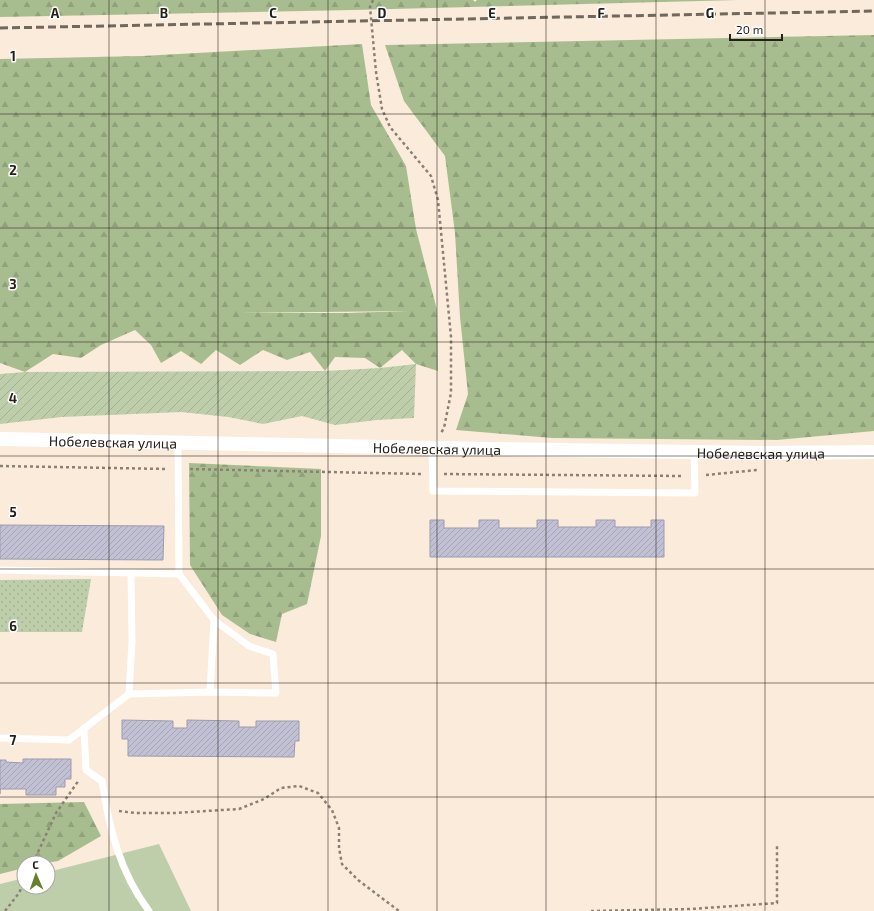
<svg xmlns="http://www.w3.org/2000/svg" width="874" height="911" font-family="'Exo 2',sans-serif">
<defs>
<pattern id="grass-dots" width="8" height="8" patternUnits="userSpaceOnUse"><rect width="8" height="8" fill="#beceab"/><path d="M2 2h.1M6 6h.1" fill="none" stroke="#a3b193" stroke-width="1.8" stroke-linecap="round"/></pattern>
<pattern id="forest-firs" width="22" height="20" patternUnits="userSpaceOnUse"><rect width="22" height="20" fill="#a8bd8f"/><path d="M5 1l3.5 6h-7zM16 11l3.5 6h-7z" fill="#90a27b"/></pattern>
<pattern id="garden-furrows" width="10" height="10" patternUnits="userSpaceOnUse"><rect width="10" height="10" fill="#beceab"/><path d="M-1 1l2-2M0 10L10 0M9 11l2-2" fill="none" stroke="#a3b193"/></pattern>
<pattern id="building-hatch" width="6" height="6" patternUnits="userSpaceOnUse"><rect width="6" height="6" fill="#c2c0d5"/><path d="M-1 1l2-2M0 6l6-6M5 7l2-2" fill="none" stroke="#a7a5b6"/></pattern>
</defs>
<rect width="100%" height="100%" fill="#fbebda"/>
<path fill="url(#grass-dots)" d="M91 579 82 632H0V580Z"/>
<g fill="url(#forest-firs)" fill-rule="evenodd">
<path d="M0 0H473L475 2 477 0H738L353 10 0 17Z"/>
<path d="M874 35V431L777 440 552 438 456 430 468 394 460 317 455 233 445 156 404 101 385 45Z"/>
<path d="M362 44 371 105 406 166 416 229 437 310 438 371 416 364 402 350 380 368 365 358 335 357 325 371 310 352 287 360 263 350 240 365 216 350 201 364 181 351 161 363 151 345 135 330 101 345 81 358 53 354 25 372 0 363V59L142 56ZM408 311 348 313H240Z"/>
<path d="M189 463 321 469V536L307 604 282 614 276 642 250 634 222 615 190 565Z"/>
<path d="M84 802 101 836 58 861 47 863H24V868L0 874V804Z"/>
</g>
<path fill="url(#garden-furrows)" d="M416 364 414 418 377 420 335 425 302 416 263 424 228 417 181 412 62 417 0 424V374L25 372 325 371 380 368Z"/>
<path fill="#beceab" d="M159 844 191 911H0V884L24 878V887H48V872Z"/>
<g fill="url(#building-hatch)" stroke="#9c9baf">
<path d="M430 520H444V528H479V520H499V528H537V520H558V527H596V520H615V527H651V520H664V557H430Z"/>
<path d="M0 525 164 526 163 560 0 559Z"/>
<path d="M122 720 173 721V728H187V720L239 721V727H256V721H299V741H295L294 757 128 756V739H122Z"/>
<path d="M23 759H71V779H65V787H56V795H26V789H0V794V760H6V762L23 763Z"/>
</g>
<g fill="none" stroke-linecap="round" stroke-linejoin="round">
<g stroke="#8b8075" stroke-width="2.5" stroke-dasharray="3 3" stroke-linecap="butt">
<path d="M373 0 370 7 376 72 382 109 390 127 431 176 438 200 451 337V393L444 428 441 433"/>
<path d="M0 466 167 469"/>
<path d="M190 469 421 474"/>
<path d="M444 474 683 476"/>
<path d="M706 475 757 470"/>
<path d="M119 811 135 813H174L239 809 264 799 281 788 299 786 318 793 332 810 339 828V848L342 864 358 880 399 911"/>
<path d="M33 863 56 813 79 780"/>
<path d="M5 911 19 893 24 882"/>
<path d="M591 911 691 909 777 903V846"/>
</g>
<g stroke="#fff" stroke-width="7">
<path d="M432 448 433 491 695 493 694 451"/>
<path d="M0 570 179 574"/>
<path d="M210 692 214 620"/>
<path d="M129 694 132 641 131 573"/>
<path d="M84 728 86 770 102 781C109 828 120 873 149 911"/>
<path d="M0 738 69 740 129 694 210 692 276 693 273 654 249 646 214 620 179 574 178 443"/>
</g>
<path stroke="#fff" stroke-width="14" id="s1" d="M0 439 432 448 762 453 874 452"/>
<path stroke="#70675d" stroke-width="3" stroke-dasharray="8 4" stroke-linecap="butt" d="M0 28 874 11"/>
</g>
<path fill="none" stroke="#25201a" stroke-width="1" stroke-opacity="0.55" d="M109 0V911M218 0V911M328 0V911M437 0V911M546 0V911M656 0V911M765 0V911M0 114H874M0 228H874M0 342H874M0 456H874M0 569H874M0 683H874M0 797H874"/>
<g text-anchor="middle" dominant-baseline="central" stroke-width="3" stroke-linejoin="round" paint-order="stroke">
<g font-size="14" fill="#25201a" stroke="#fff">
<text stroke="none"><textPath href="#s1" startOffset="113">Нобелевская улица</textPath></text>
<text stroke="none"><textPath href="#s1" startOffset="437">Нобелевская улица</textPath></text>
<text stroke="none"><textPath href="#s1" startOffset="761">Нобелевская улица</textPath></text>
</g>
</g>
<g font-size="13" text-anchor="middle" font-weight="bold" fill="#25201a" stroke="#fff" stroke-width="3" stroke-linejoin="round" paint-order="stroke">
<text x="55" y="18">A</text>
<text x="164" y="18">B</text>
<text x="273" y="18">C</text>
<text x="382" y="18">D</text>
<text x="492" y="18">E</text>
<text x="601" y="18">F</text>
<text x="710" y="18">G</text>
<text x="13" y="61">1</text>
<text x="13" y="175">2</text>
<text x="13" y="289">3</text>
<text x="13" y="403">4</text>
<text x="13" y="517">5</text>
<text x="13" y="631">6</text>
<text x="13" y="745">7</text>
</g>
<g transform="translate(36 875) rotate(358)"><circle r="19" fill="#ffffff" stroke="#a8a6a3"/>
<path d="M0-3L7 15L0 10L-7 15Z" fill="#687d2e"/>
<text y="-6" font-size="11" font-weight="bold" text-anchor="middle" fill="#25201a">С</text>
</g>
<path d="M730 34v6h52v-6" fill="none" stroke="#25201a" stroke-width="2"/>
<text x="736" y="34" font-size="12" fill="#25201a" stroke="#ffffff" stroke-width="3" paint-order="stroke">20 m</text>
</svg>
